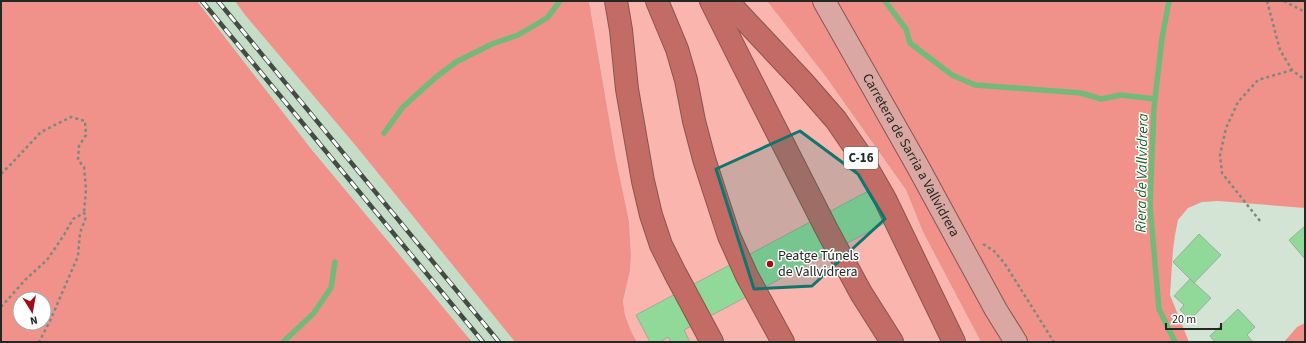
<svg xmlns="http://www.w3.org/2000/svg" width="1306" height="343" font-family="'Source Sans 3',sans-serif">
<rect width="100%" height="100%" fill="#d3e4d4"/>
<path fill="#c5dcc6" d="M197 1H235L245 15 356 146 515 342H472L312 150Z"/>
<path fill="#fab5af" d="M589 1H767L826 77 906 190 923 232 981 342H637L631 331 625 315 623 301 630 271 631 255 629 221 616 159Z"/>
<g fill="#f1928a" fill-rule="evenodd">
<path d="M1 1H197L312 150 472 342H1ZM20 299H44V323H20Z"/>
<path d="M235 1H589L616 159 629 221 631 255 630 271 623 301 625 315 631 331 637 342H515L356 146 245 15Z"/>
<path d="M767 1H1305V208L1218 201 1202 202 1188 208 1178 220 1175 235 1173 250 1170 295 1189 342H981L923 232 906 190 826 77Z"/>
<path d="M1305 323V342H1284L1297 327Z"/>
</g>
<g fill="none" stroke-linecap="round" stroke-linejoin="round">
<g stroke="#73b97a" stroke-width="5.5">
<path d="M885 1 906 29 910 43 952 75 975 85 1081 93 1101 99 1121 95 1155 99"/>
<path d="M1169 1 1162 38 1154 108 1150 206 1159 309 1175 342"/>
<path d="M384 133 403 107 435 78 456 62 492 44 518 35 547 18 560 1"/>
<path d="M283 342 313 314 331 288 335 262"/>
</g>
</g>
<g fill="#91d998" stroke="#9cac9d">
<path d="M887 181 904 213 684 330 690 342H671L668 337 660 342H650L636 315Z"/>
<path d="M1305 226V259L1289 240Z"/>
<path d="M1199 234 1221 255 1194 283 1173 262Z"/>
<path d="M1190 279 1211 298 1190 320 1180 310 1184 305 1174 296Z"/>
<path d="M1238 309 1255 327 1247 335 1252 341 1251 342H1215L1210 336Z"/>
</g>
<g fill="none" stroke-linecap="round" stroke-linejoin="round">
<defs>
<g id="major">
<path id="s1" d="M824 1 917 165 996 310 1016 342"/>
</g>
<g id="highway">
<path d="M616 1 621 30 627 89 643 181 651 215 661 245 675 273 712 342"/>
<path d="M657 1 677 49 686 80 694 121 704 159 729 236 747 276 783 342"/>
<path d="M711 1 740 59 828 232 861 293 892 342"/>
<path d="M727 1 802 81 836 120 858 152 885 199 954 342"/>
</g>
</defs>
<use href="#major" stroke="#8a544e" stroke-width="24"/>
<use href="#highway" stroke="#8a544e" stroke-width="24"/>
<g stroke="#7d897e" stroke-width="2.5" stroke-dasharray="3 3" stroke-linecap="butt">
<path d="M1267 1 1280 50 1292 70 1305 80"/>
<path d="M1284 1 1305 12"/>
<path d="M1 174 13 162 41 132 71 117 85 121 86 135 79 146 78 160 84 167 86 189 84 213"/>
<path d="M1260 221 1222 173 1220 155 1226 128 1238 102 1258 80 1292 70"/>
<path d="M983 244 994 251 1005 264 1054 342"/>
<path d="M1 307 26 279 47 260 64 235 73 219 84 213 86 217 80 233 78 256 50 321 39 342"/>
</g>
<use href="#major" stroke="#daa7a3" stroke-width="22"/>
<use href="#highway" stroke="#c26c65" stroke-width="22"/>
<defs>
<g id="rail">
<path d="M202 1 483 342"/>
<path d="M218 1 499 342"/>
</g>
</defs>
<use href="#rail" stroke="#434b44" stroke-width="4.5"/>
<use href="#rail" stroke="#fff" stroke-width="3" stroke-dasharray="9" stroke-linecap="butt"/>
</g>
<path fill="#0f766e" fill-opacity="0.2" stroke="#0f766e" stroke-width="3" stroke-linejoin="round" d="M800 131 858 174 885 219 812 286 754 289 716 169Z"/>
<circle fill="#a40a1a" stroke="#fff" stroke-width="1.5" cx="770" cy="264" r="4"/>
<g text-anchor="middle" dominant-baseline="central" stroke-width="3" stroke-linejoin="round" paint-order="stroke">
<rect fill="#fff" stroke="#646865" stroke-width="1" x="844" y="147" width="34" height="22" rx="3"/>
<g font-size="13" font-weight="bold" fill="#222823">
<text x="861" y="158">C-16</text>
</g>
<g font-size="14" fill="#222823" stroke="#fff">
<text stroke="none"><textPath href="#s1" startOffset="177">Carretera de Sarria a Vallvidrera</textPath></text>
</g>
<g font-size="14" fill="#222823" stroke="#fff" text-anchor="start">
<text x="778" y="256">Peatge Túnels<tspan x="778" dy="16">de Vallvidrera</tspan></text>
</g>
<g font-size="15" font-style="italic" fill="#156025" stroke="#fff">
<text transform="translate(1142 173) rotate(-89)">Riera de Vallvidrera</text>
</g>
</g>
<rect width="1306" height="343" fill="none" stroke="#222823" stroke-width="4"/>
<g transform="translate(32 311) rotate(169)"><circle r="19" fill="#ffffff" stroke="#a7a9a7"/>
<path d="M0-3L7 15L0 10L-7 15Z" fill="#a40a1a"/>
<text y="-6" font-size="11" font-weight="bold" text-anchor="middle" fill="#222823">N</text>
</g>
<path d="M1166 323v6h55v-6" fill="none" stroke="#222823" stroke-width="2"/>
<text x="1172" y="323" font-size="12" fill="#222823" stroke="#ffffff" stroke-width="3" paint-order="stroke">20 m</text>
</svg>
